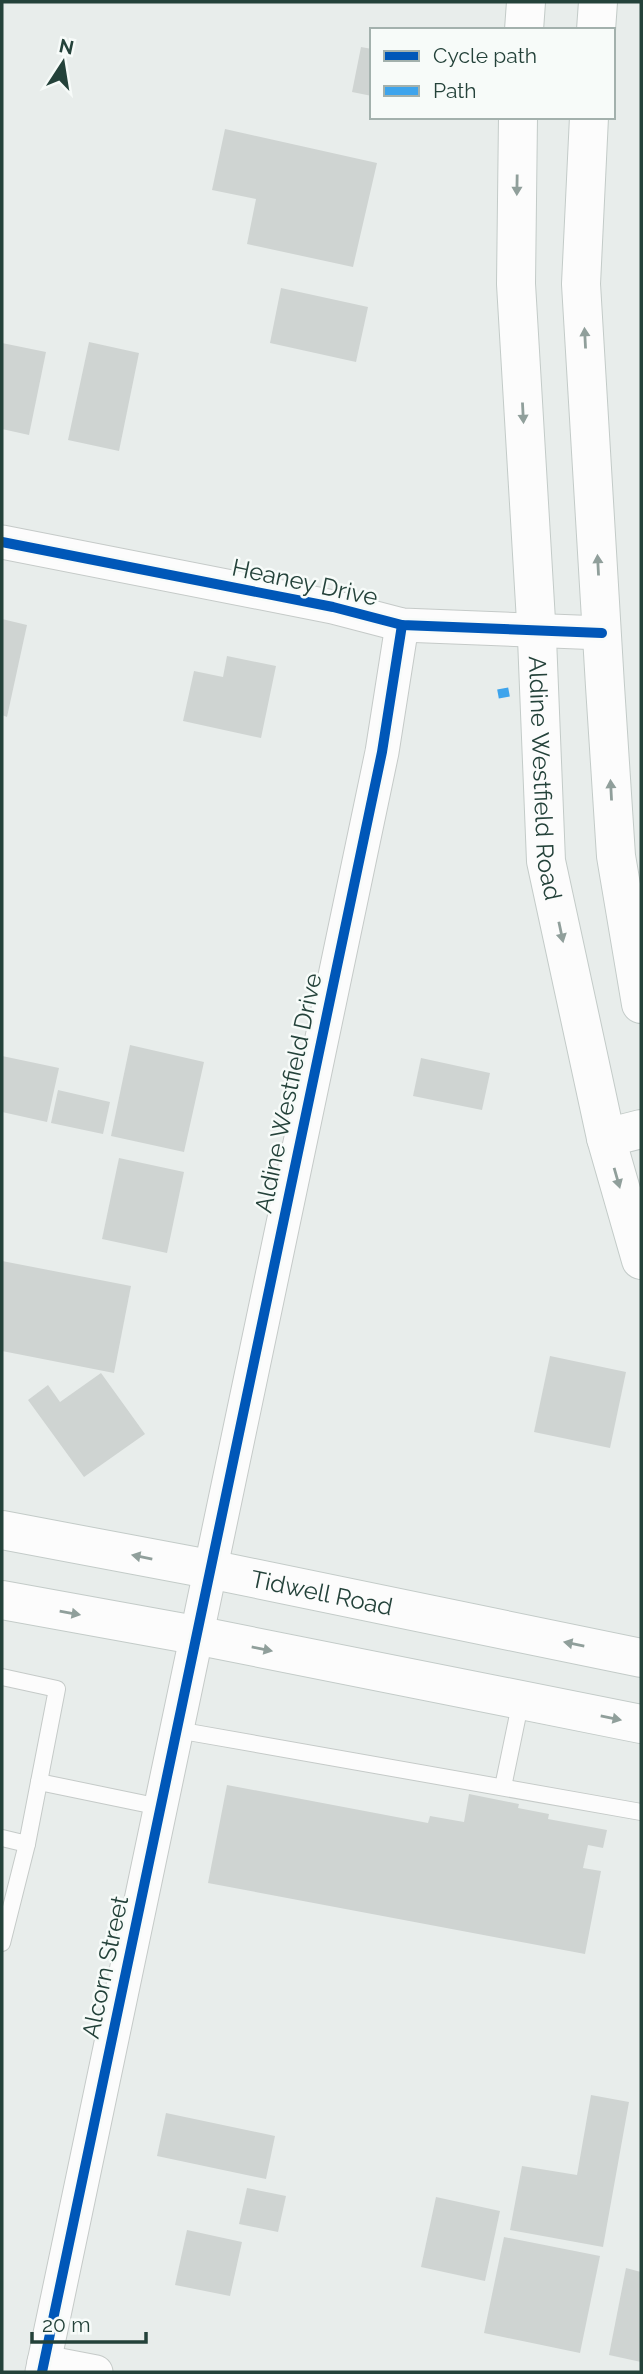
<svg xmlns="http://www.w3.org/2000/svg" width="643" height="2374" font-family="Raleway,sans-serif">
<rect width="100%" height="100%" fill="#e8edeb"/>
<g fill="#cfd4d2">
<path d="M361 47 372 49V96L352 92Z"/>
<path d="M225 129 377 163 353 267 247 244 256 199 212 190Z"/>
<path d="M281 288 368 307 356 362 270 343Z"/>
<path d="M89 342 139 353 119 451 68 440Z"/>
<path d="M2 343 46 352 29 435 2 429Z"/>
<path d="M2 619 27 625 7 717 2 715Z"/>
<path d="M227 656 276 666 261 738 183 721 194 671 223 677Z"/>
<path d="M130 1045 204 1062 184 1152 111 1136Z"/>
<path d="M2 1056 59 1068 47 1122 2 1112Z"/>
<path d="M421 1058 490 1073 482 1110 413 1096Z"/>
<path d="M58 1090 110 1102 103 1134 51 1123Z"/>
<path d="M119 1158 184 1172 167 1253 102 1239Z"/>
<path d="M2 1261 131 1286 114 1373 2 1351Z"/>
<path d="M550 1356 626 1372 610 1448 534 1432Z"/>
<path d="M101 1373 145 1434 84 1477 28 1400 48 1385 60 1402Z"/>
<path d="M227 1785 428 1823 430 1816 464 1822 469 1794 519 1804 518 1808 549 1814 548 1819 607 1830 603 1848 588 1845 583 1868 601 1871 585 1954 208 1883Z"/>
<path d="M591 2095 629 2102 603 2247 510 2230 522 2166 577 2175Z"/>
<path d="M166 2113 275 2136 266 2179 157 2156Z"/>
<path d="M247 2188 286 2196 278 2232 239 2224Z"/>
<path d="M436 2197 500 2211 485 2281 421 2267Z"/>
<path d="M187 2230 242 2242 230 2296 175 2285Z"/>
<path d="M504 2237 600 2256 580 2353 484 2333Z"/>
<path d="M626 2268 641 2272V2362L609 2355Z"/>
</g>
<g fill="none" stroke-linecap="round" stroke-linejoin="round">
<defs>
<g id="service">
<path d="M2 1677 57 1689 27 1844 2 1838"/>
<path d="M177 1730 641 1812"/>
<path d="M39 1782 160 1807"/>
<path d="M503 1787 521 1700"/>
<path d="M2 1943 27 1844"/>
</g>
<g id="minor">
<path d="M2 542 333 607 402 625 602 633"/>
<path d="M44 2362 96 2372"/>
<path d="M42 2372 382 752 402 625"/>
</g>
<g id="secondary">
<path d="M524 30 526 2"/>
<path d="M596 30 598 2"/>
<path id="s1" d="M518 117 516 284 537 638 546 861 606 1138 641 1260"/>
<path d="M589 117 581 284 605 686 616 856 641 1004"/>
<path d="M606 1138 641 1129"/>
<path id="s2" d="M2 1530 209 1569 641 1658"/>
<path d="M2 1600 195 1635 641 1724"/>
</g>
</defs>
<use href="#service" stroke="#c5cac8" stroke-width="18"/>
<use href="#minor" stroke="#c5cac8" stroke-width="35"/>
<use href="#secondary" stroke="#c3cbc8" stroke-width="40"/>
<use href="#service" stroke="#fcfcfc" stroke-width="16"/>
<use href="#minor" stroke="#fcfcfc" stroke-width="33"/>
<use href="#secondary" stroke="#fcfcfc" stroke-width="38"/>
<path stroke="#3ea4ec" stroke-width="9" stroke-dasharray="18 9" stroke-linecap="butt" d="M498 694 509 692"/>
<defs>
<g id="cycleway">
<path d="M2 542 333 607 402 625 602 633"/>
<path d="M42 2372 382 752 402 625"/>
</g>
</defs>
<use href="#cycleway" stroke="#f7fbf9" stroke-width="15"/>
<use href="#cycleway" stroke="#0057b8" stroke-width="10"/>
</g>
<defs><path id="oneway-solid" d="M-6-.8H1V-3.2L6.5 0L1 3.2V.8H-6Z" transform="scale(1.75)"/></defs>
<g fill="#909f9b">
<use href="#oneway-solid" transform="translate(517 185) rotate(91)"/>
<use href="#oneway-solid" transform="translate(585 338) rotate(-93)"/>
<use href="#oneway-solid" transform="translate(523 413) rotate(87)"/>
<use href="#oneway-solid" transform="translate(598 565) rotate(-93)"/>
<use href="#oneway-solid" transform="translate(611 790) rotate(-93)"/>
<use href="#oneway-solid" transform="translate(561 932) rotate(78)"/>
<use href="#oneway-solid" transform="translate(617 1178) rotate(74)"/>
<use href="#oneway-solid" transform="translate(142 1557) rotate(-169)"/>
<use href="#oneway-solid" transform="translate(70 1613) rotate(10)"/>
<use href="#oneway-solid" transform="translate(574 1644) rotate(-169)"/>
<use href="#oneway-solid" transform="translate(262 1649) rotate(11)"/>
<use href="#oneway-solid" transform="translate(611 1718) rotate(11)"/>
</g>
<g text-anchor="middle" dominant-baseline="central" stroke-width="5" stroke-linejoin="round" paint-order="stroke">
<g font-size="24" fill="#24423a" stroke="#f7fbf9">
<text transform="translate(305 582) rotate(12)">Heaney Drive</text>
<text stroke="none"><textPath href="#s1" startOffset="662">Aldine Westfield Road</textPath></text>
<text transform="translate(288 1093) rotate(-78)">Aldine Westfield Drive</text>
<text stroke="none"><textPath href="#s2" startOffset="326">Tidwell Road</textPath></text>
<text transform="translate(105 1967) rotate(-78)">Alcorn Street</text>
</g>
</g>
<rect width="643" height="2374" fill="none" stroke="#24423a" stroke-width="7"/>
<rect x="370" y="28" width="245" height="91" fill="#f7fbf9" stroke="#a3b1ad" stroke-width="2"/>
<rect x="384" y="51" width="35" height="10" fill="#0057b8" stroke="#a3b1ad" stroke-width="2"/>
<text x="433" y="63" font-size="21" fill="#24423a">Cycle path</text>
<rect x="384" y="86" width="35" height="10" fill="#3ea4ec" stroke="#a3b1ad" stroke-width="2"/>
<text x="433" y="98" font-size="21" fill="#24423a">Path</text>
<g transform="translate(63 63) rotate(12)" stroke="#f7fbf9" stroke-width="5" paint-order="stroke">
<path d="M0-5L12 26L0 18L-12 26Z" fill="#24423a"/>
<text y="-10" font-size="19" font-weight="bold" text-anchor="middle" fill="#24423a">N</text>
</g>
<path d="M32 2332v10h114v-10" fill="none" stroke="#24423a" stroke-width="3.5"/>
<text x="42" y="2332" font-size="21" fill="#24423a" stroke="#f7fbf9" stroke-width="5" paint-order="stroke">20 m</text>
</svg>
